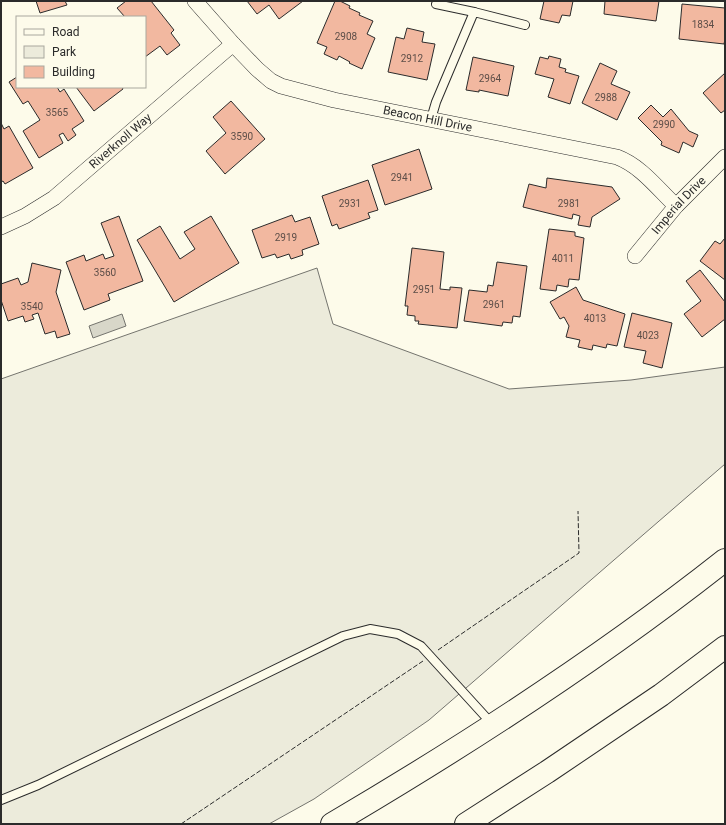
<svg xmlns="http://www.w3.org/2000/svg" width="726" height="825" font-family="Roboto,sans-serif">
<rect width="100%" height="100%" fill="#fdfbea"/>
<path fill="#ecebdb" stroke="#74746e" d="M317 268 333 324 509 389 631 380 725 367V464L429 720 314 799 269 824H1V379Z"/>
<path fill="#d8d7c9" stroke="#74746e" d="M122 314 126 326 93 338 89 326Z"/>
<g fill="#f2b8a0" stroke="#2b2b2b">
<path d="M36 1H65L67 5 40 13Z"/>
<path d="M126 1H151L174 30 171 33 180 45 167 55 160 46 145 57V17H125L117 8Z"/>
<path d="M247 1H303L279 19 269 5 257 14Z"/>
<path d="M335 1H340L350 6 349 8 360 13 359 15 373 21 367 34 375 38 362 69 349 63 350 62 339 56 337 60 324 54 327 47 317 43Z"/>
<path d="M544 1H573L570 16 562 15 559 23 540 19Z"/>
<path d="M605 1H659L656 21 604 14Z"/>
<path d="M682 4 725 8V39L724 44 679 39Z"/>
<path d="M407 28 424 32 422 42 435 44 427 80 388 72 396 37 404 39Z"/>
<path d="M549 56 561 59 559 67 566 69 565 72 579 76 570 104 548 97 554 79 535 74 540 57 548 59Z"/>
<path d="M473 57 514 66 508 96 479 90V92L466 90Z"/>
<path d="M600 63 617 71 611 84 630 92 617 120 582 103Z"/>
<path d="M725 73V110L721 113 703 93Z"/>
<path d="M17 77V87H57L60 92 64 89 84 121 72 129 76 135 68 141 63 133 59 135 63 143 39 158 23 131 40 120 28 101 23 104 9 82Z"/>
<path d="M76 87H122L123 89 94 111Z"/>
<path d="M231 101 265 139 225 174 206 151 226 133 213 117Z"/>
<path d="M651 105 663 117 671 109 689 131 698 135 693 147 683 142 679 153 661 145 662 142 638 118Z"/>
<path d="M1 123 4 129 9 126 33 168 5 184 3 181 1 182Z"/>
<path d="M419 149 432 189 385 205 372 165Z"/>
<path d="M547 178 612 187 620 199 592 217 590 227 578 225 580 216 573 214 572 219 523 207 529 184 546 188Z"/>
<path d="M368 180 378 210 368 213 370 218 339 229 337 224 332 226 322 196Z"/>
<path d="M292 215 295 222 310 217 319 244 302 250 303 255 291 259 289 254 277 258 275 254 262 258 252 230Z"/>
<path d="M119 216 143 281 108 294 110 300 84 310 66 262 84 255 86 261 103 254 105 259 114 256 101 223Z"/>
<path d="M211 216 239 263 174 302 137 240 160 226 180 259 195 249 184 232Z"/>
<path d="M549 229 575 232V236L584 238 579 280 569 279 568 287 557 285 556 291 540 289Z"/>
<path d="M725 238V280L700 261 715 241 720 244Z"/>
<path d="M412 248 444 252 440 289 450 290V287L462 288 457 328 418 324 419 321H415V316L407 315 408 306H405Z"/>
<path d="M497 262 527 266 520 317 513 316 512 323 503 322 502 326 464 321 469 290 487 292 488 285 493 286Z"/>
<path d="M32 263 61 270 56 292 70 334 57 338 55 331 45 334 38 313 32 315 34 319 25 322 23 316 8 321 1 300V284L18 278 21 285 28 282Z"/>
<path d="M700 270 725 302V319L702 337 684 314 701 301 686 281Z"/>
<path d="M576 287 583 300 625 314 617 346 607 344 606 348 593 345 592 350 578 347 580 340 566 337 569 326 564 317 560 319 550 302Z"/>
<path d="M632 313 672 323 662 368 643 363 646 351 624 347Z"/>
</g>
<g fill="none" stroke-linecap="round" stroke-linejoin="round">
<defs>
<g id="service">
<path d="M436 4 474 12"/>
<path d="M431 119 436 102 474 12 525 25"/>
<path d="M1 800 38 785 343 636 370 629 398 634 421 646 493 725"/>
</g>
<g id="minor">
<path id="s1" d="M195 1 233 44 257 69 271 81 281 86 334 100 617 157C641 166 658 189 676 206"/>
<path id="s2" d="M1 227 25 216 54 198 233 44"/>
<path id="s3" d="M635 256 676 206 725 157"/>
</g>
<g id="motorway">
<path d="M332 824C468 744 601 658 725 560"/>
<path d="M466 824 547 772 661 695 725 647"/>
</g>
</defs>
<use href="#service" stroke="#2b2b2b" stroke-width="10"/>
<use href="#minor" stroke="#2b2b2b" stroke-width="16"/>
<use href="#motorway" stroke="#2b2b2b" stroke-width="24"/>
<use href="#service" stroke="#fdfbea" stroke-width="8"/>
<use href="#minor" stroke="#fdfbea" stroke-width="15"/>
<use href="#motorway" stroke="#fdfbea" stroke-width="22"/>
<g stroke="#2b2b2b" stroke-width="1" stroke-dasharray="5 2" stroke-linecap="butt">
<path d="M438 650 579 553 578 511"/>
<path d="M181 824 423 661"/>
</g>
</g>
<g text-anchor="middle" dominant-baseline="central" stroke-width="3" stroke-linejoin="round" paint-order="stroke">
<g font-size="10" fill="#5d4e48">
<text x="703" y="24">1834</text>
<text x="346" y="36">2908</text>
<text x="412" y="58">2912</text>
<text x="490" y="78">2964</text>
<text x="606" y="97">2988</text>
<text x="57" y="112">3565</text>
<text x="664" y="124">2990</text>
<text x="242" y="136">3590</text>
<text x="402" y="177">2941</text>
<text x="350" y="203">2931</text>
<text x="569" y="203">2981</text>
<text x="286" y="237">2919</text>
<text x="563" y="258">4011</text>
<text x="105" y="272">3560</text>
<text x="424" y="289">2951</text>
<text x="494" y="304">2961</text>
<text x="32" y="306">3540</text>
<text x="595" y="318">4013</text>
<text x="648" y="335">4023</text>
</g>
<g font-size="12" fill="#2b2b2b" stroke="#fdfbea">
<text stroke="none"><textPath href="#s1" startOffset="272">Beacon Hill Drive</textPath></text>
<text stroke="none"><textPath href="#s2" startOffset="148">Riverknoll Way</textPath></text>
<text stroke="none"><textPath href="#s3" startOffset="67">Imperial Drive</textPath></text>
</g>
</g>
<rect width="726" height="825" fill="none" stroke="#2b2b2b" stroke-width="4"/>
<rect x="16" y="16" width="130" height="72" fill="#fdfbea" stroke="#a9a89e"/>
<rect x="24" y="29" width="20" height="6" fill="#fdfbea" stroke="#a9a89e"/>
<text x="52" y="36" font-size="12" fill="#2b2b2b">Road</text>
<rect x="24" y="46" width="20" height="12" fill="#ecebdb" stroke="#a9a89e"/>
<text x="52" y="56" font-size="12" fill="#2b2b2b">Park</text>
<rect x="24" y="66" width="20" height="12" fill="#f2b8a0" stroke="#a9a89e"/>
<text x="52" y="76" font-size="12" fill="#2b2b2b">Building</text>
</svg>
